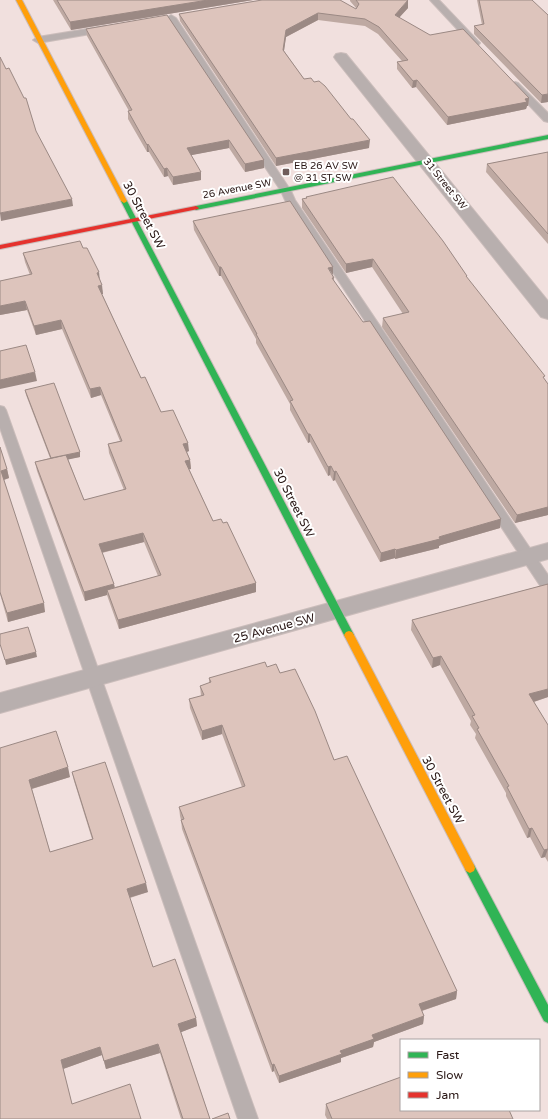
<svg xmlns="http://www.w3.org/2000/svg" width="548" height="1119" font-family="'Varela Round',sans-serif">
<rect width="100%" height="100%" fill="#f1e0de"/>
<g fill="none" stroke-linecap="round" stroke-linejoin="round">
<defs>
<g id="lane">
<path d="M430 0H439L478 41 480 43 478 45H472Z"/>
<path d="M171 15 176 18 291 191 295 200 548 575V591L543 590 285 200 281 191 166 18Z"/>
<path d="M105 26 110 29 108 31 38 43 33 40 38 37Z"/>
<path d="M515 82 518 83 548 113V122L544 121 512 87 510 85Z"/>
<path d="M0 406 4 407 6 410 258 1119H238L0 428Z"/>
</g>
<g id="street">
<path d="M341 53 346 54 548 301V319L541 317 336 60 334 57 336 54Z"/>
<path d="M548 543V559L0 713V693Z"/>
</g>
<g id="fast">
<path d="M548 135V139L196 210 193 208 196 206Z"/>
<path d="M124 199 127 201 354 635 352 638H346L344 635 121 201Z"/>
<path d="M470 863 474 865 548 1005V1023L544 1021 466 871 465 868 466 865Z"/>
</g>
<g id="slow">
<path d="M16 0H22L127 201 126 202 124 203 121 201Z"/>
<path d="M349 631 352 632 354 635 474 865 475 868 474 871 470 873 466 871 344 635 346 632Z"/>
</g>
<path id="jam" d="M196 206 199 208 198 209 0 249V245Z"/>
</defs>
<use href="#lane" stroke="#cbbdbb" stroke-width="2"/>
<use href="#street" stroke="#cbbdbb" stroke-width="2"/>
<use href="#fast" stroke="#cbbdbb" stroke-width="2"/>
<use href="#slow" stroke="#cbbdbb" stroke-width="2"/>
<use href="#jam" stroke="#cbbdbb" stroke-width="2"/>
<use href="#lane" fill="#b8afae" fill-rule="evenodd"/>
<use href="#street" fill="#b8afae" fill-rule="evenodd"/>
<use href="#fast" fill="#30b455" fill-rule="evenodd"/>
<use href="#slow" fill="#ff9f0a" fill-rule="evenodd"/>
<use href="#jam" fill="#e5322d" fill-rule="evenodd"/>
</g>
<g fill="#bea9a2" fill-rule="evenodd">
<path d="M53 0H253L71 30Z"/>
<path d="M350 0H356L408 8 399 18 529 98 528 106H527L526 109 447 125 416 87 412 88 397 69V62L402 61 378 34 365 26 318 20 286 37 284 51 304 79 369 148 276 166 180 21 179 14 356 9V8L350 1Z"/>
<path d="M477 0H532L548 102 541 103 474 34V26L482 25Z"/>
<path d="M86 29 264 160V168L245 172 229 148 191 155 201 180 173 185 168 176 164 177 149 152H147L128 119V111H129L87 36Z"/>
<path d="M548 152V244L486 172 487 164Z"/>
<path d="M306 197 467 278 548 384V515L515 523 382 327 383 318 403 314 372 267 346 273 302 208V199H306Z"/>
<path d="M193 221 333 275 334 278V282L500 528 441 545 439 546V548L395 559V558L380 562 335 480 333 481 330 475 328 476 310 442 308 443 290 410V404L256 343V339L221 276H219L194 230Z"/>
<path d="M23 253 100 280 103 294H102L141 378 161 412 189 451 187 452 190 460 191 469H189L213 521 256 583V592L119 629 108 598 107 595 85 601 37 471 35 462 50 458 26 395 25 390 80 452V457L68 459 84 500 124 490 109 453 108 444 120 441 101 395 91 398 62 329 36 335 27 310 0 315V281L30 275 25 262ZM144 542 158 576 115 587 102 553Z"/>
<path d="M0 447 7 469 9 478 4 480 45 612 8 622 0 594Z"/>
<path d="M548 584V697L534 702 548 725V862L545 857 541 858 530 837 527 838 506 796V793L475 738 476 734 470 725 471 721 440 665 432 668 411 630 412 620Z"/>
<path d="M267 667 280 673 334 760 457 991 456 999 422 1011 424 1016 423 1024 374 1042 373 1047 341 1058V1062L279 1083 274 1071 272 1072 182 829 181 820 180 816 179 807 242 787 222 734 202 740 190 708 189 699 201 696 200 686 209 683V678Z"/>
<path d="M0 748 70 777 32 789 50 852 92 839 74 781 72 772 148 892 130 898 153 967 196 1018 197 1026 181 1032 210 1119H181L160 1053 106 1069 102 1055 63 1069 72 1104 0 1119Z"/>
<path d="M326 1104 513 1119H327L325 1115Z"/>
</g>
<g fill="#9b8984">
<path d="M208 0H253L71 30 70 22Z"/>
<path d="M408 0V8L394 23 395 15Z"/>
<path d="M318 13V20L286 37 283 57V50L286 30Z"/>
<path d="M417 80 416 87 412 88 413 81Z"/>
<path d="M548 94V102L541 103 542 95Z"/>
<path d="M529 98 528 106H527L526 109 447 125 448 117Z"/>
<path d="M229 140V148L187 156V148Z"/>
<path d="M370 140 369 148 276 166V158Z"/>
<path d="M148 144 149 152H147V145Z"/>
<path d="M264 160V168L245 172V164Z"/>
<path d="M167 168 168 176 164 177V169Z"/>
<path d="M201 172V180L173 185V177Z"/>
<path d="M72 199 73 206 1 221 0 213Z"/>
<path d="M373 259 372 267 346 273V264Z"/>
<rect x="219" y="267" width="2" height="9"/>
<path d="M333 267V275L328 268Z"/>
<path d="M99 272 100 281 97 273Z"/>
<path d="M102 285 103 294H99L98 286Z"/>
<path d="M25 301 27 310 0 315V306Z"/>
<path d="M61 320 62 329 36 335 34 326Z"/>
<path d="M35 372 37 381 0 389V380Z"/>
<path d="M100 387 101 395 91 398 90 389Z"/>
<path d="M308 434H310V442L308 443Z"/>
<path d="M188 443 189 451 184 453 183 444Z"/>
<path d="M80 452V457L52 463V458Z"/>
<path d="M190 460 191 469 186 470 185 461Z"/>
<path d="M331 466 330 475 328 476V467Z"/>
<path d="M7 469 9 478 3 480 1 471Z"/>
<path d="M336 471 335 480 333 481 334 472Z"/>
<path d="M548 504V515L515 523 517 515Z"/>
<path d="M501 519 500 528 441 545 439 546V548L395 559 396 550 439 537 442 536Z"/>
<path d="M143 533 144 542 100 553 99 544Z"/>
<path d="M395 549V558L380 562 381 553Z"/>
<path d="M256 583V592L119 629 118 620Z"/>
<path d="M114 584 115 593 107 590V595L85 601 84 592Z"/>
<path d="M44 603 45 612 8 622 7 613Z"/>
<path d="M36 652 37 657 6 665 5 660Z"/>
<path d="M441 656 440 665 432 668 433 658Z"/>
<path d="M548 689V697L527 704 529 694Z"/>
<path d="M222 725V734L202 740V731Z"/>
<path d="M68 767 70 777 31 789 29 780Z"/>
<path d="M532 828 530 837 527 838 529 829Z"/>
<path d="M548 849 545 857 541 858 544 850Z"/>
<path d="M146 883 148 892 128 898 127 889Z"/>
<path d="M457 991 456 999 418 1012 419 1004Z"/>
<path d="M424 1016 423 1024 374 1042 373 1047 341 1058V1062L279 1083V1076L340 1051 372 1035Z"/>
<path d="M196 1018 197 1026 179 1033 178 1024Z"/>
<path d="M158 1044 160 1053 106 1069 104 1061Z"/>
<path d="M100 1047 102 1055 63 1069 61 1060Z"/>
<path d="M274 1064V1071L272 1072V1065Z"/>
</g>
<g fill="#ddc4bc" stroke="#9b8984">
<path d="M57 0H208L70 22Z"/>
<path d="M262 0H340L356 9 359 4 356 0H408L395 15 430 35 463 29 529 98 525 99 527 102 448 117 417 80 413 81 397 62 408 60 379 27 365 19 318 13 286 30 283 50 304 79 311 78 314 82 319 81 325 86 351 119H353L370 140 276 158 179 14Z"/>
<path d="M479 0H532L548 15V94L542 95 474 26 484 24Z"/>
<path d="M167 15 264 160 245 164 229 140 187 148 201 172 173 177 167 168 164 169 148 144 147 145 128 111 132 110 86 29Z"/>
<path d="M0 57 6 69 9 68 24 98H26L36 131 72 199 0 213Z"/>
<path d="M548 152V234L487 164Z"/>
<path d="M393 177 443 241 467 276H466L545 376 543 377 548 384V507L517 515 383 318 409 312 373 259 346 264 302 199 307 198 306 197Z"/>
<path d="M290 201 333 267 328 268 334 278H332L363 322 370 321 501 519 442 536 439 537 440 539 396 550 395 549 381 553 336 471 334 472 331 466 328 467 310 434H308L290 401 293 400 256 334H257L221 267H219L193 221Z"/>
<path d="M80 241 83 248H87L99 272 97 273 102 285 98 286 141 378 145 377 161 412 173 410 188 443 183 444 190 460 185 461 213 521 221 519 223 523 227 522 256 583 118 620 107 590 161 575 143 533 99 544 114 584 84 592 35 462 66 455 84 500 126 489 108 444 122 441 100 387 90 389 61 320 34 326 25 301 0 306V281L32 274 23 253Z"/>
<path d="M26 345 35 372 0 380V351Z"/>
<path d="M54 383 80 452 51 458 25 390Z"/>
<path d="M0 447 7 469 1 471 44 603 7 613 0 592Z"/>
<path d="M548 584V689L529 694 548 725V849L544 850 532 828 529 829 507 787 509 786 477 729 479 728 472 716 475 715 441 656 433 658 412 620Z"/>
<path d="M28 627 36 652 5 660 0 644V634Z"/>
<path d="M265 662 267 667 276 664 280 673 295 669 315 711 334 760 347 756 457 991 419 1004 424 1016 372 1035 374 1039 340 1051 342 1054 279 1076 274 1064 272 1065 181 820 184 819 179 807 245 786 222 725 202 731 189 699 204 695 200 686 211 682 209 678Z"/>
<path d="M56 731 68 767 29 780 50 852 93 839 72 772 105 762 146 883 127 889 153 967 175 959 196 1018 178 1024 210 1119H183L158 1044 104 1061 100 1047 61 1060 72 1104 130 1084 141 1119H0V748Z"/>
<path d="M401 1077V1110H509L513 1119H332L326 1104Z"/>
<path d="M228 1113 230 1119H212Z"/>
</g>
<rect fill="#6f5d5b" stroke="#fff" stroke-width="1.5" x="282" y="168" width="8" height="8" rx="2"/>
<g text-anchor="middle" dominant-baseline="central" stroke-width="4" stroke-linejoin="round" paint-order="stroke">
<g font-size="10" fill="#291715" stroke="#fff" text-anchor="start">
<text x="294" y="166">EB 26 AV SW<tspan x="294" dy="12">@ 31 ST SW</tspan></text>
</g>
<g font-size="10" fill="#291715" stroke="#fff">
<text transform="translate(445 184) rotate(51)">31 Street SW</text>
<text transform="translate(237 189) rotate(-11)">26 Avenue SW</text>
</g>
<g font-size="12" fill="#291715" stroke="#fff">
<text transform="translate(144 215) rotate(62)">30 Street SW</text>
<text transform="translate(294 503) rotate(63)">30 Street SW</text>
<text transform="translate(274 628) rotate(-15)">25 Avenue SW</text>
<text transform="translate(443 790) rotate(62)">30 Street SW</text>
</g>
</g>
<rect x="400" y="1039" width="140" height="72" fill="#ffffff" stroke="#a9a2a1"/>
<rect x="408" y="1052" width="20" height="6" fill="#30b455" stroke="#a9a2a1"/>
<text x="436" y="1059" font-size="12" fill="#291715">Fast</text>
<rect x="408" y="1072" width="20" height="6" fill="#ff9f0a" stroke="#a9a2a1"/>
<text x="436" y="1079" font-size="12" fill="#291715">Slow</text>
<rect x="408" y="1092" width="20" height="6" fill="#e5322d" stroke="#a9a2a1"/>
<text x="436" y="1099" font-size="12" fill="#291715">Jam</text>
</svg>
